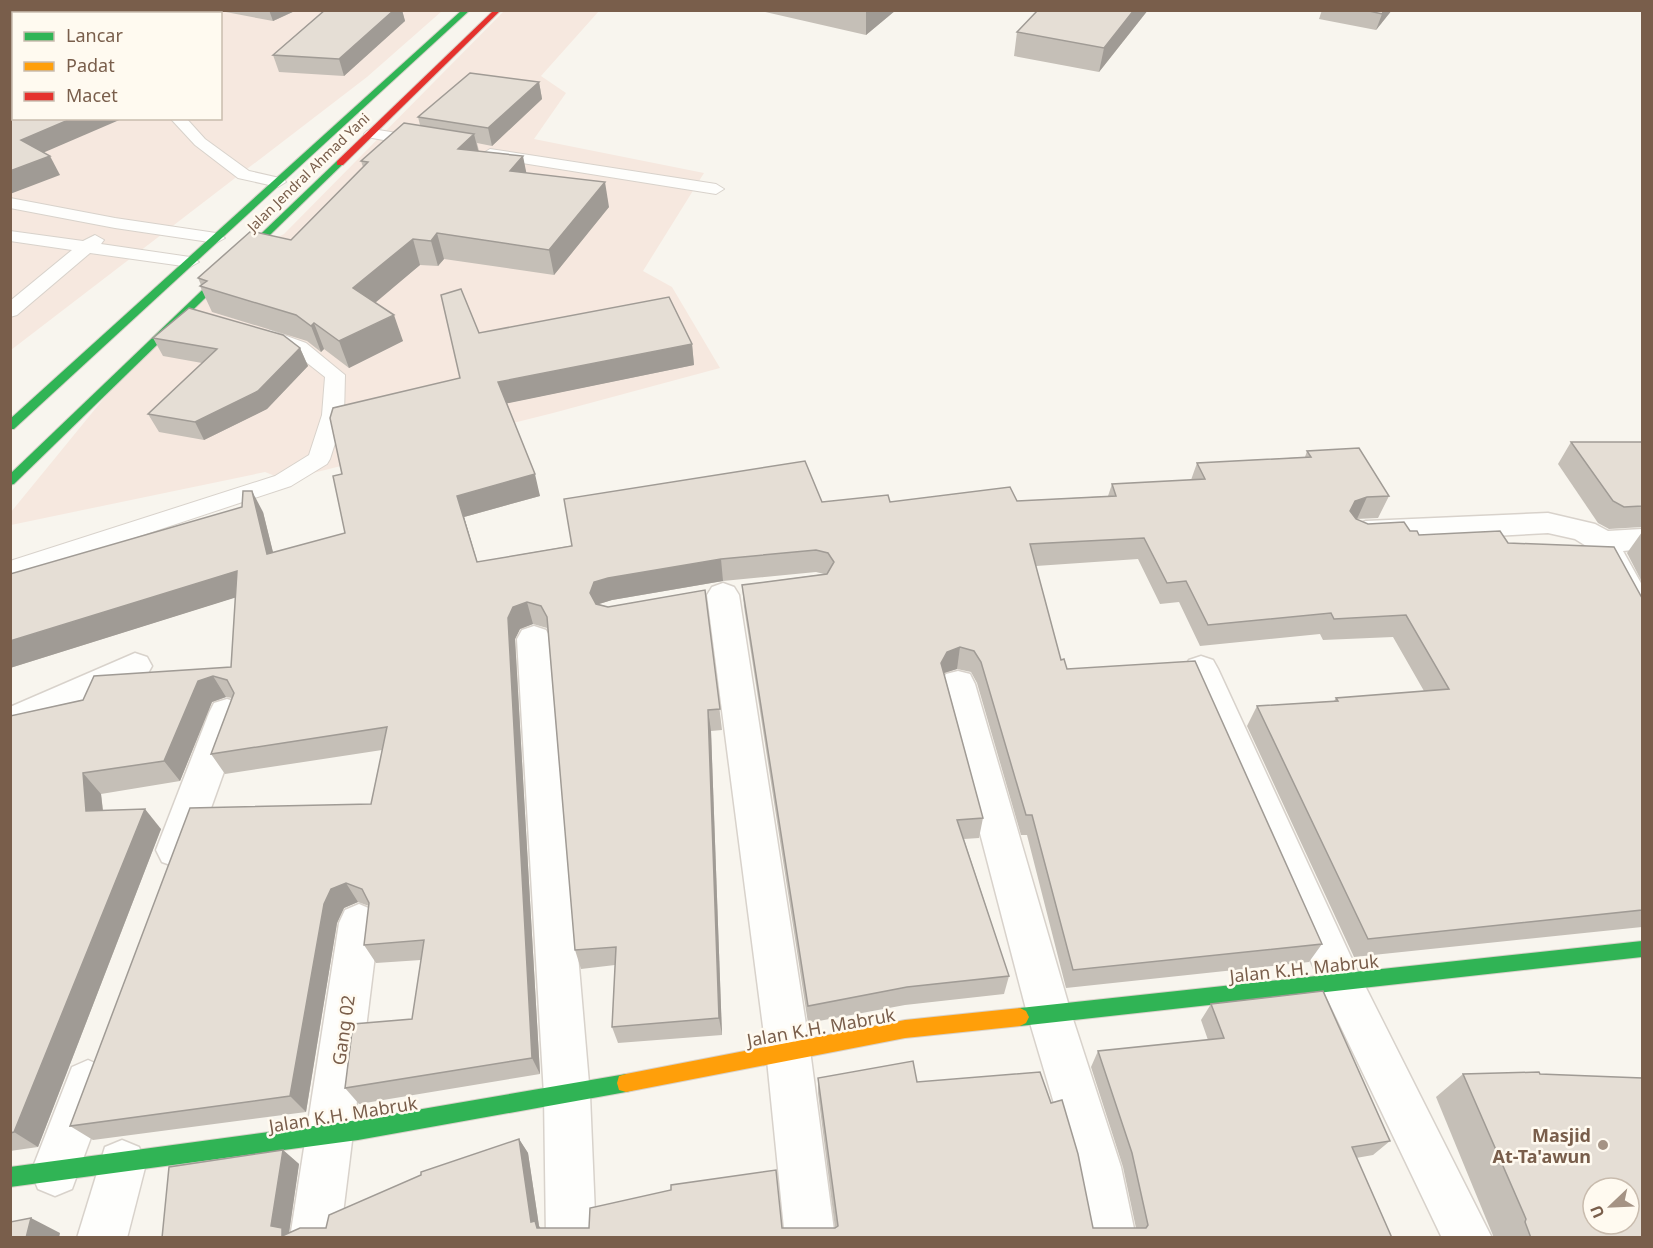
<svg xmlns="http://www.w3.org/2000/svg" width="1653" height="1248" font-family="'Noto Sans',sans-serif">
<rect width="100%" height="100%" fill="#f8f5ee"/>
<g fill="#f6e8df" fill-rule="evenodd">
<path d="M11 11H442L367 77 11 350ZM14 14H220V118H14Z"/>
<path d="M504 11H599L541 76 566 93 534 139 704 173 643 271 672 287 720 368 553 413 285 480 265 472 11 525V512L127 370 242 255 284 234Z"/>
</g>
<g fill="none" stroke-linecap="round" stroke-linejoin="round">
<defs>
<g id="lane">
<rect x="114" y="10" width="13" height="4"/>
<rect x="10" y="16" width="4" height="8"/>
<path d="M170 118H186L205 139 249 171 284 179 286 182 278 187 238 178 195 145Z"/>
<path d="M372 129 422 137 430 142 422 147 367 137 364 134 367 131Z"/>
<path d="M490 149 716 184 724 189 716 194 484 157 482 154Z"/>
<path d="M10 198 115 218 216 233 225 238 216 243 115 228 10 208Z"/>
<path d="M10 231 83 241 95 235 104 240 101 244 190 257 199 262 190 267 90 253 17 315 10 317V301L72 250 10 241Z"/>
<path d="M270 330 306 343 345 375 344 415 330 459 327 464 291 486 10 579V561L275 476 309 455 322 415 325 377 292 351 263 340 260 336Z"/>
</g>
<g id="street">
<path d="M1548 513 1595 524 1608 531 1642 529V549L1623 551 1642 585V626L1630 623 1591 549 1575 539 1548 533 1366 543 1355 539 1351 532 1355 525 1366 521Z"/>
<path d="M723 583 734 587 739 595 810 1050 835 1238H785L766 1050 707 595 712 587Z"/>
<path d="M534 626 546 630 551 639 590 1095 596 1238H546L544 1095 517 639 522 630Z"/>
<path d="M135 653 147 657 152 666 147 675 10 737V707Z"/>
<path d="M1201 656 1213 660 1218 669 1356 968 1492 1238H1442L1326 996 1184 669 1189 660Z"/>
<path d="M958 671 970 674 975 684 1071 1013 1121 1167 1136 1238H1086L1073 1167 1027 1013 941 684 946 674Z"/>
<path d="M227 699 240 703 245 713 196 850 190 862 176 867 162 862 156 850 209 713 214 703Z"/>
<path d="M359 904 373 910 379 923 340 1238H290L339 923 345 910Z"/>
<path d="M88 1060 104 1067 111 1083 72 1189 55 1196 38 1189 31 1172 72 1067Z"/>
<path d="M122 1140 139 1147 146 1164 127 1238H77L105 1147Z"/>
</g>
<g id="fast">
<path d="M462 10H470L14 429H10V419Z"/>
<path d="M337 161 344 163 14 484 10 485V474Z"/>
<path d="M1642 941V957L1020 1026 1014 1023 1011 1017 1014 1011 1020 1008Z"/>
<path d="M626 1074 633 1076 635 1083 633 1090 626 1092 358 1140 10 1187V1167L358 1120Z"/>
</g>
<path id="slow" d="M1020 1008 1026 1011 1029 1017 1026 1023 1020 1026 905 1038 626 1092 619 1090 617 1083 619 1076 626 1074 905 1020Z"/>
<path id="jam" d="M494 10H501L343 165H337V161Z"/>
</defs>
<use href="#lane" stroke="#d8d2cb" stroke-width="2"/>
<use href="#street" stroke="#d8d2cb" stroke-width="3"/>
<use href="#fast" stroke="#d8d1c9" stroke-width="2"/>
<use href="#slow" stroke="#d8d1c9" stroke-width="2"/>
<use href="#jam" stroke="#d8d1c9" stroke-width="2"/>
<use href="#lane" fill="#fefefc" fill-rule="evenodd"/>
<use href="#street" fill="#fefefc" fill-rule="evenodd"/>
<use href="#fast" fill="#30b455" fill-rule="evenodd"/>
<use href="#slow" fill="#ff9f0a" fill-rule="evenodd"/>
<use href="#jam" fill="#e5322d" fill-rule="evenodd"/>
</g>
<g fill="#c5bfb7">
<path d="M215 10H297L273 21Z"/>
<path d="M325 10H402L405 21 344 76 279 72 273 55Z"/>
<path d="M756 10H896L866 35Z"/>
<path d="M1148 10 1099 72 1014 56 1017 32Z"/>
<path d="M1322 10H1392L1376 30 1319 19Z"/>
<path d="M539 82 542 99 492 146 477 143 479 151 526 173 609 207 554 275 444 259 438 266 420 265 375 302 403 341 349 368 324 349 321 352 307 341 212 312 200 286 201 285 198 278 291 240 363 167 361 161 420 125 418 117Z"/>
<path d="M479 333 692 344 694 365 507 403 540 496 464 517 477 562 822 502 1017 501 1108 496 1112 484 1191 480 1197 463 1305 457 1307 451 1389 496 1378 518 1356 519 1368 524 1410 531 1419 535 1508 543 1642 598V930V927L1354 957 1247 726 1257 706 1334 701 1336 698 1424 691 1393 637 1323 640 1320 634 1200 646 1179 602 1160 604 1138 559 1036 566 1061 660 1067 669 1322 944 1309 962 1066 988 1027 835H1021L977 683 971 672 957 669 944 673 983 818 979 838 964 839 1009 976 1004 994 905 1005 808 1023 744 607 742 585 824 574 816 572 723 581 612 600 599 604 608 607 705 590 722 730 711 731 722 1035 618 1043 612 1027 615 965 581 969 575 950 548 631 547 628 533 624 520 629 515 639 540 1074 359 1104 345 1088 412 1019 421 960 376 963 364 945 369 906 358 902 344 908 337 923 306 1112 93 1140 70 1126 371 804 382 750 225 774 211 754 232 698 226 697 212 702 180 781 101 794 103 810 161 829 38 1147 10 1151V716L231 667 236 597 10 668 263 512 273 553 345 533 342 474 460 378Z"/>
<path d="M153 338 300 348 308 366 267 409 204 440 159 432 148 414 202 363 163 356Z"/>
<path d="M1571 442H1642V527L1609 529 1598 523 1558 464Z"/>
<path d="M1642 532V582L1627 553Z"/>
<path d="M1211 1004 1390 1141 1373 1155 1356 1158 1392 1238H162L283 1150 299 1164 289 1233 326 1228 519 1139 528 1153 539 1226 540 1228H835L818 1093V1078L917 1082 1093 1228H1136L1123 1167 1091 1067 1098 1051 1208 1040 1201 1020Z"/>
<path d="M1463 1074 1642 1238H1494L1436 1097Z"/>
</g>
<g fill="#a09b95">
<path d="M269 10H297L273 21Z"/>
<path d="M394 10H402L405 21 344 76 339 59Z"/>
<path d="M869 10H896L866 35V12Z"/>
<path d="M1134 10H1148L1099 72 1104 48Z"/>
<path d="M1384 10H1392L1376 30 1382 14Z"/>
<path d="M539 82 542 99 492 146 488 128Z"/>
<path d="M73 118H124L31 158 21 140Z"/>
<path d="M474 134 480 158 458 149Z"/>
<path d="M50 156 60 175 10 194V171Z"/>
<path d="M523 156 528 181 510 171Z"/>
<path d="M605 182 609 207 554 275 549 250Z"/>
<path d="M437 233 444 259 438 266 431 241Z"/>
<path d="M413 239 420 265 362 314 353 288Z"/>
<path d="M394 315 403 341 349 368 339 341Z"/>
<path d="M314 323 324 349 321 352 311 326Z"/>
<path d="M692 344 694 365 504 404 498 382Z"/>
<path d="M300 348 308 366 267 409 204 440 195 422Z"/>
<path d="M535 474 540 496 464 517 484 584 457 496Z"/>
<path d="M252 491 263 512 279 576 267 554Z"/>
<path d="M1367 497 1357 519 1345 523 1355 501Z"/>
<path d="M721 559 723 581 612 600 599 604 595 615 590 593 594 582 608 578Z"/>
<path d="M237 571 250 593 10 668V641Z"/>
<path d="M527 602 533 624 520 629 515 639 540 1074 532 1058 508 618 513 607Z"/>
<path d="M960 647 957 669 944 673 941 663 947 652Z"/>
<path d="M213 676 226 697 212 702 180 781 164 761 198 681Z"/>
<path d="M708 710 711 731 722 1035 719 1018Z"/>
<path d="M83 773 101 794 105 831 86 811Z"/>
<path d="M145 809 161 829 38 1147 14 1132Z"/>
<path d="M346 883 358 902 344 908 337 923 306 1112 290 1096 324 904 331 889Z"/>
<path d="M519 1139 528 1153 539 1226 544 1233 545 1238 531 1222Z"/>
<path d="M283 1150 299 1164 289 1233 284 1238 271 1226Z"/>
<path d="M31 1218 60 1233 59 1238H26Z"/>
</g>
<g fill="#e5ded5" stroke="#a09b95" stroke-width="1.5" fill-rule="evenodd">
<path d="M325 10H394L339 59 273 55Z"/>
<path d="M1038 10H1134L1104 48 1017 32Z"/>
<path d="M1365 10H1384L1382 14Z"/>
<path d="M470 73 539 82 488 128 418 117Z"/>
<path d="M14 106V118H73L21 140 50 156 10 171V107Z"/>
<path d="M404 123 474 134 458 149 523 156 510 171 605 182 549 250 437 233 431 241 413 239 353 288 394 315 339 341 314 323 311 326 296 315 200 286 207 281 198 278 251 231 291 240 368 162 361 161Z"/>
<path d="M461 289 479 333 669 297 692 344 498 382 535 474 457 496 477 562 572 546 564 499 805 461 822 502 888 495 890 502 1010 487 1017 501 1116 496 1112 484 1205 479 1197 463 1311 457 1307 451 1359 448 1389 496 1367 497 1355 501 1350 511 1356 519 1368 524 1404 522 1410 531H1417L1419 535 1500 531 1508 543 1614 547 1642 598V910L1368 939 1257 706 1338 701 1336 698 1449 689 1406 615 1334 619 1331 613 1208 625 1186 581 1167 583 1144 538 1030 544 1061 660 1064 659 1067 669 1195 661 1322 944 1073 970 1032 815H1026L981 662 974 651 960 647 947 652 941 663 983 818 957 820 1009 976 907 987 808 1006 742 585 827 574 834 562 828 553 816 550 721 559 608 578 594 582 590 593 596 604 608 607 705 590 720 709 708 710 719 1018 612 1027 616 947 575 950 547 617 541 606 527 602 513 607 508 618 532 1058 345 1088 353 1024 412 1019 424 940 364 945 369 903 362 889 346 883 331 889 324 904 290 1096 70 1126 190 808 371 804 387 727 211 754 234 693 227 680 213 676 198 681 164 761 83 773 86 811 145 809 14 1132 10 1133V716L83 700 94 676 231 667 237 571 10 641V574L242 507 243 491H252L267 554 345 533 333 476 342 474 330 418 333 408 460 378 441 295Z"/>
<path d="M189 308 283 335 300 348 258 391 195 422 148 414 217 349 153 338Z"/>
<path d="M1571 442H1642V506L1624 507 1613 501Z"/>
<path d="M1323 991 1390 1141 1352 1147 1392 1238H162L169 1167 283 1150 271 1226 282 1228V1236L300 1228H326L329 1215 421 1175V1172L519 1139 531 1222 535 1221 537 1228H589L590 1208 671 1190V1185L776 1170 782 1228H835L838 1226 818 1078 913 1061 917 1082 1040 1072 1051 1103 1062 1100 1078 1154 1093 1228H1146L1148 1225 1132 1153 1098 1051 1224 1038 1211 1004Z"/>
<path d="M1539 1072 1540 1074 1642 1078V1238H1531L1525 1222 1526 1219 1463 1074ZM1593 1188H1629V1224H1593Z"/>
<path d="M31 1218 26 1238H10V1222Z"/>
</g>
<circle fill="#a59384" stroke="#fffaf0" stroke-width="2" cx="1603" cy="1145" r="6"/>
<g text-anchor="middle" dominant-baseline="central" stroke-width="5" stroke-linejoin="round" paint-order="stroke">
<g font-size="14" fill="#795e4b" stroke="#fffaf0">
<text transform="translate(308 172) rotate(-44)">Jalan Jendral Ahmad Yani</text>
</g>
<g font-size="18" fill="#795e4b" stroke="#fffaf0">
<text transform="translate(1304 968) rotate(-6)">Jalan K.H. Mabruk</text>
<text transform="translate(821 1027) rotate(-10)">Jalan K.H. Mabruk</text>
<text transform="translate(343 1030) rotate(-82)">Gang 02</text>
<text transform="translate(343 1114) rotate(-9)">Jalan K.H. Mabruk</text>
</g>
<g font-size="18" font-weight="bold" fill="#795e4b" stroke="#fffaf0" text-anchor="end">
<text x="1591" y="1135">Masjid<tspan x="1591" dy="21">At-Ta'awun</tspan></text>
</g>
</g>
<rect width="1653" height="1248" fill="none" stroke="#795e4b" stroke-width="24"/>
<rect x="12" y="12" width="210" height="108" fill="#fffaf0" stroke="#c9bcae" stroke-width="1.5"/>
<rect x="24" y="32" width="30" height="9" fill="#30b455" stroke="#c9bcae" stroke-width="1.5"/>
<text x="66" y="42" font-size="18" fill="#795e4b">Lancar</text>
<rect x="24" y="62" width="30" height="9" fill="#ff9f0a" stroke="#c9bcae" stroke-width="1.5"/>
<text x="66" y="72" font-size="18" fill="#795e4b">Padat</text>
<rect x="24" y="92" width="30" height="9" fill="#e5322d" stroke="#c9bcae" stroke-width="1.5"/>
<text x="66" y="102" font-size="18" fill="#795e4b">Macet</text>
<g transform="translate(1611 1206) rotate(247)"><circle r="28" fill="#fffaf0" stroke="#c9bcae" stroke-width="1.5"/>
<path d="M0-4.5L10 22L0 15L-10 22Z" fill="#a59384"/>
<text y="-9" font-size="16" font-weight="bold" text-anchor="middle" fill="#795e4b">U</text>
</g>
</svg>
